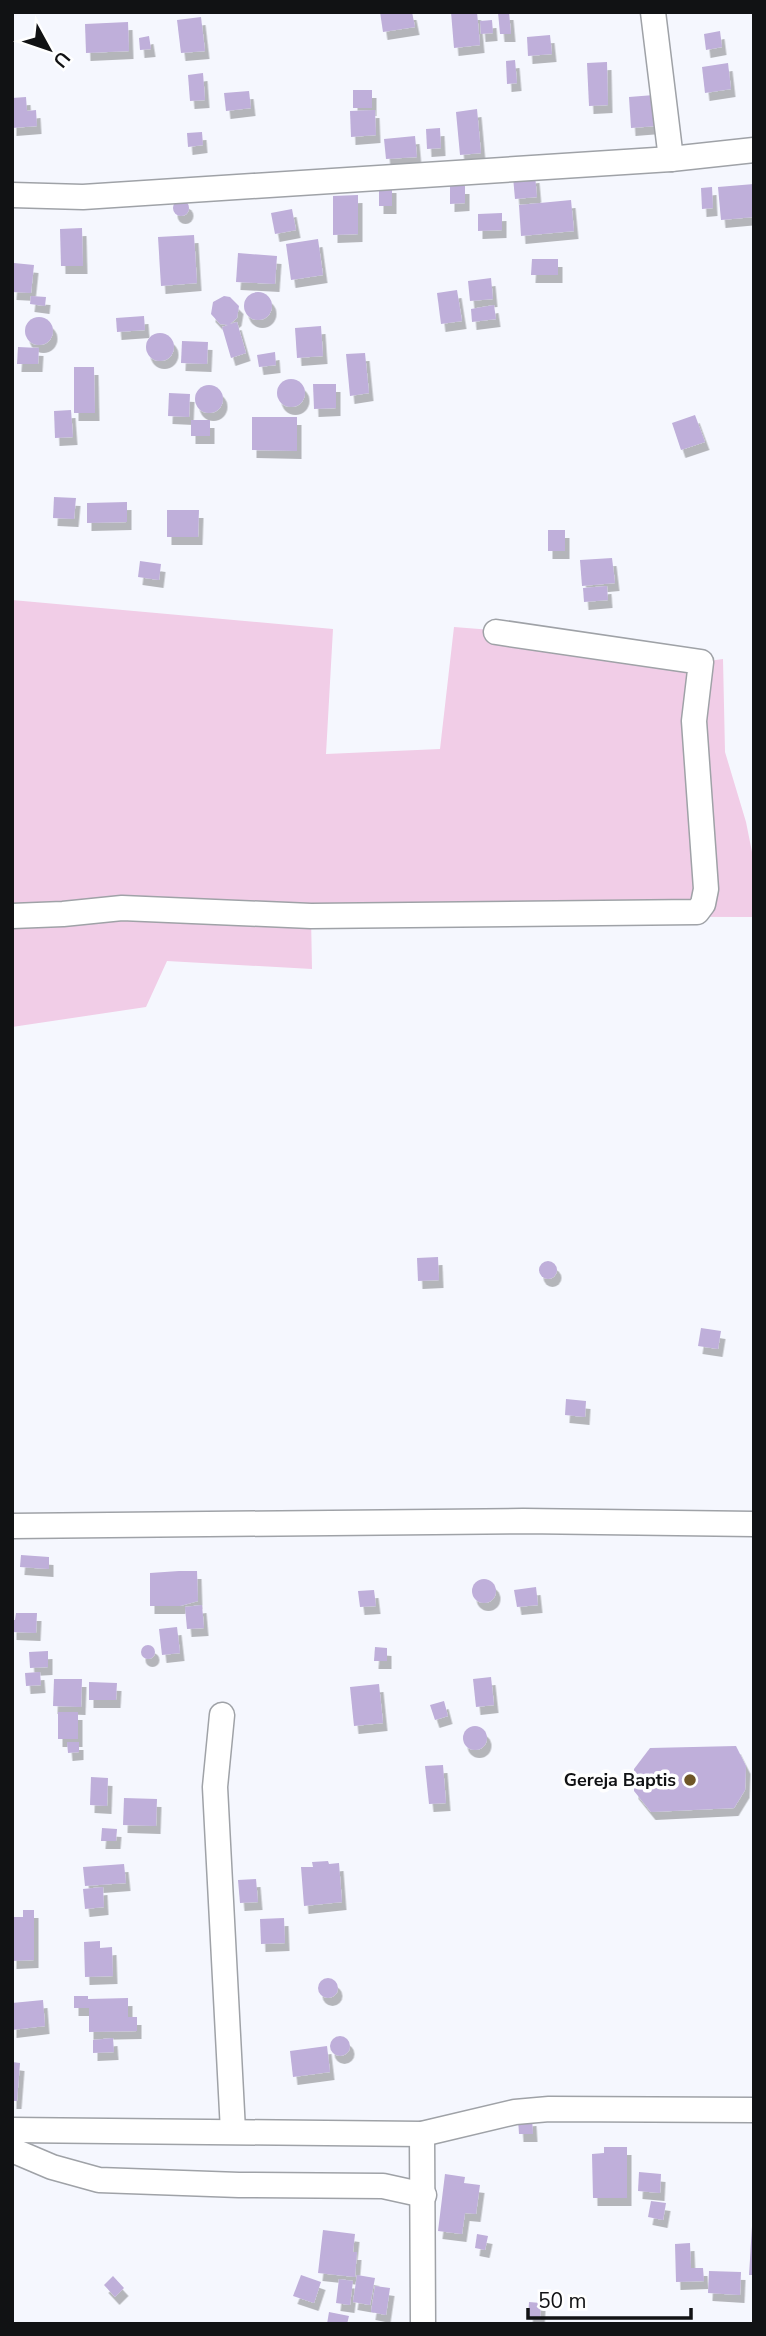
<svg xmlns="http://www.w3.org/2000/svg" width="766" height="2336" font-family="'Nunito Sans',sans-serif">
<defs>
<filter id="shadow"><feDropShadow dx="4.5" dy="8" stdDeviation="0" flood-color="#0004"/></filter>
</defs>
<rect width="100%" height="100%" fill="#f5f7fe"/>
<path fill="#f1cde7" d="M12 600 333 629 326 754 440 749 454 627 492 630 701 662 723 659 725 752 746 822 754 862V917L311 916 312 969 167 961 146 1007 12 1027Z"/>
<g fill="#bfafda" filter="url(#shadow)">
<path d="M380 12H412L415 27 383 32Z"/>
<path d="M451 12H477L480 45 454 48Z"/>
<path d="M498 12H509L511 34H500Z"/>
<path d="M201 17 205 51 181 53 177 20Z"/>
<path d="M492 20 493 33 481 34 480 21Z"/>
<path d="M128 22 129 51 86 53 85 24Z"/>
<path d="M720 31 722 47 706 50 704 34Z"/>
<path d="M550 35 552 54 528 56 527 37Z"/>
<path d="M149 36 151 49 140 50 139 38Z"/>
<path d="M515 60 517 83 507 84 506 61Z"/>
<path d="M607 62 608 105 589 106 587 63Z"/>
<path d="M728 63 731 89 705 93 702 67Z"/>
<path d="M203 73 205 100 190 101 188 75Z"/>
<rect x="353" y="90" width="19" height="18"/>
<path d="M249 91 251 108 226 111 224 93Z"/>
<path d="M654 95 656 126 631 128 629 97Z"/>
<path d="M26 97 27 111 36 110 37 126 12 128V98Z"/>
<path d="M477 109 481 153 460 155 456 112Z"/>
<path d="M375 110 376 135 351 137 350 111Z"/>
<path d="M440 128 441 148 427 149 426 129Z"/>
<path d="M202 132 203 145 188 147 187 133Z"/>
<path d="M415 136 417 157 386 159 384 139Z"/>
<path d="M535 175 537 197 515 199 513 177Z"/>
<path d="M754 184V217L721 220 718 187Z"/>
<rect x="379" y="185" width="13" height="21"/>
<path d="M450 186H465V203L450 204Z"/>
<path d="M712 187 713 208 702 209 701 188Z"/>
<path d="M358 195V234L333 235V196Z"/>
<circle cx="181" cy="208" r="8"/>
<path d="M571 200 574 231 521 236 519 205Z"/>
<path d="M292 209 296 230 275 234 271 213Z"/>
<path d="M502 213V230L478 231V214Z"/>
<path d="M82 228 83 266H61L60 229Z"/>
<path d="M194 235 197 283 161 286 158 237Z"/>
<path d="M318 239 323 275 291 280 286 244Z"/>
<path d="M238 253 277 256 275 284 236 282Z"/>
<path d="M532 259H558V275H531Z"/>
<path d="M14 263 34 265 31 293 12 292Z"/>
<path d="M491 278 493 299 470 301 468 281Z"/>
<path d="M457 290 462 321 441 324 437 293Z"/>
<circle cx="258" cy="306" r="14"/>
<path d="M31 296 46 297 45 306 30 304Z"/>
<path d="M224 296 230 297 239 306 237 318 230 324 237 322 246 353 231 358 222 327 228 325 220 324 211 314 213 302Z"/>
<path d="M494 305 496 319 472 322 471 309Z"/>
<path d="M144 316 145 330 117 332 116 318Z"/>
<circle cx="39" cy="331" r="14"/>
<path d="M321 326 323 356 297 358 295 328Z"/>
<circle cx="160" cy="347" r="14"/>
<path d="M182 341 208 342 207 364 181 363Z"/>
<path d="M18 347 39 348 38 364H17Z"/>
<path d="M275 352 276 365 259 367 257 355Z"/>
<path d="M365 353 369 393 350 396 346 354Z"/>
<path d="M74 367H94L95 413H74Z"/>
<circle cx="291" cy="393" r="14"/>
<path d="M313 384H336V408L314 409Z"/>
<circle cx="209" cy="399" r="14"/>
<path d="M169 393 190 394 189 417 168 416Z"/>
<path d="M71 410 73 437 55 438 54 411Z"/>
<path d="M695 415 705 442 681 450 672 423Z"/>
<path d="M252 417H297V451L252 450Z"/>
<rect x="191" y="420" width="19" height="16"/>
<path d="M54 497 76 498 74 519 53 518Z"/>
<path d="M127 502V522L87 523V503Z"/>
<path d="M167 510H199L198 537H167Z"/>
<rect x="548" y="530" width="17" height="21"/>
<path d="M612 558 615 583 582 586 580 560Z"/>
<path d="M140 561 161 564 159 580 138 577Z"/>
<path d="M607 586 608 600 584 602 583 588Z"/>
<path d="M438 1257 439 1280 418 1281 417 1258Z"/>
<circle cx="548" cy="1270" r="9"/>
<path d="M701 1328 721 1331 718 1349 698 1346Z"/>
<path d="M566 1399 586 1401 585 1417 565 1415Z"/>
<path d="M21 1555 49 1557V1569L20 1567Z"/>
<path d="M179 1571H197L198 1601 180 1606H150V1573Z"/>
<circle cx="484" cy="1591" r="12"/>
<path d="M536 1587 538 1605 517 1607 514 1590Z"/>
<path d="M374 1590 376 1606 360 1607 358 1591Z"/>
<path d="M202 1605 204 1628 187 1629 185 1607Z"/>
<path d="M16 1613H37L36 1633 12 1632V1620H15Z"/>
<path d="M177 1627 180 1653 162 1655 159 1629Z"/>
<circle cx="148" cy="1652" r="7"/>
<path d="M375 1647 387 1648V1661H374Z"/>
<path d="M48 1651V1667L30 1668 29 1652Z"/>
<path d="M40 1672 41 1685 26 1686 25 1673Z"/>
<path d="M491 1677 494 1705 476 1707 473 1679Z"/>
<path d="M54 1679H82L81 1707 53 1706Z"/>
<path d="M89 1682 117 1683 116 1700H89Z"/>
<path d="M379 1684 383 1723 354 1726 350 1687Z"/>
<path d="M444 1701 448 1716 435 1720 430 1705Z"/>
<rect x="58" y="1712" width="20" height="27"/>
<circle cx="475" cy="1738" r="12"/>
<path d="M67 1742H79V1752L68 1753Z"/>
<path d="M736 1746 746 1766 745 1790 734 1808 651 1812 634 1791V1769L650 1748Z"/>
<path d="M443 1765 446 1803 429 1804 425 1766Z"/>
<path d="M91 1777 108 1778 107 1806 90 1805Z"/>
<path d="M124 1798 157 1799 156 1826 123 1825Z"/>
<path d="M102 1828 117 1829 116 1841H101Z"/>
<path d="M328 1861 329 1864 339 1863 342 1902 304 1906 301 1867H313L312 1862Z"/>
<path d="M124 1864 126 1883 85 1886 83 1867Z"/>
<path d="M256 1879 258 1902 240 1903 238 1880Z"/>
<path d="M103 1887 104 1907 85 1909 83 1889Z"/>
<path d="M23 1910H34V1960L12 1961V1917H23Z"/>
<path d="M284 1918 285 1943 261 1944 260 1919Z"/>
<path d="M100 1941V1948L112 1947 113 1976 85 1977 84 1942Z"/>
<circle cx="328" cy="1988" r="10"/>
<path d="M74 1996H88V1999L128 1998V2017H137V2031L89 2032V2008H74Z"/>
<path d="M43 2000 45 2026 12 2030V2003Z"/>
<circle cx="340" cy="2046" r="10"/>
<path d="M113 2038 114 2052 93 2053V2040Z"/>
<path d="M327 2046 330 2072 293 2077 290 2051Z"/>
<path d="M12 2062 20 2063 17 2101H12Z"/>
<path d="M532 2118 533 2134H519L518 2119Z"/>
<path d="M604 2147H627V2198H593L592 2154 604 2153Z"/>
<path d="M639 2172 661 2174 660 2193 638 2191Z"/>
<path d="M445 2174 465 2177 464 2183 480 2185 476 2214 465 2213 462 2234 438 2231Z"/>
<path d="M651 2201 666 2203 663 2220 648 2217Z"/>
<path d="M752 2226H754V2275H749Z"/>
<path d="M323 2230 355 2234 353 2252H357L355 2277 318 2273Z"/>
<path d="M477 2234 488 2236 485 2250 475 2248Z"/>
<path d="M690 2243 691 2268H703L704 2281 676 2282 675 2244Z"/>
<path d="M709 2271 741 2272 740 2295 708 2293Z"/>
<path d="M301 2275 321 2282 314 2303 293 2296Z"/>
<path d="M357 2275 375 2278 370 2305 353 2302Z"/>
<path d="M113 2276 124 2288 115 2297 104 2285Z"/>
<path d="M339 2279 353 2281 350 2305 336 2303Z"/>
<path d="M375 2286 390 2288 386 2315 371 2312Z"/>
<path d="M529 2302 541 2303 540 2320 528 2319Z"/>
<path d="M329 2312 349 2316 347 2324H327Z"/>
</g>
<g fill="none" stroke-linecap="round" stroke-linejoin="round">
<defs>
<g id="minor">
<path d="M653 12 671 159"/>
<path d="M12 195 83 197 671 159 754 150"/>
<path d="M12 916 63 914 122 908 311 916 697 912 703 904 706 889 694 721 701 662 496 632"/>
<path d="M12 1526 523 1521 754 1524"/>
<path d="M222 1715 215 1787 233 2131"/>
<path d="M12 2130 422 2134 515 2112 549 2109 754 2110"/>
<path d="M422 2134 423 2324"/>
<path d="M12 2150 52 2167 99 2180 239 2185 383 2186 424 2195"/>
</g>
</defs>
<use href="#minor" stroke="#9fa2a7" stroke-width="27"/>
<use href="#minor" stroke="#fff" stroke-width="24"/>
</g>
<circle fill="#6e5526" stroke="#fff" stroke-width="2.5" cx="690" cy="1780" r="7"/>
<g text-anchor="middle" dominant-baseline="central" stroke-width="7" stroke-linejoin="round" paint-order="stroke">
<g font-size="18" font-weight="bold" fill="#111214" stroke="#fff" text-anchor="end">
<text x="676" y="1780">Gereja Baptis</text>
</g>
</g>
<rect width="766" height="2336" fill="none" stroke="#111214" stroke-width="28"/>
<g transform="translate(49 49) rotate(130)" stroke="#ffffff" stroke-width="5" paint-order="stroke">
<path d="M0-5L12 26L0 18L-12 26Z" fill="#111214"/>
<text y="-10" font-size="19" font-weight="bold" text-anchor="middle" fill="#111214">U</text>
</g>
<path d="M528 2308v10h163v-10" fill="none" stroke="#111214" stroke-width="3.5"/>
<text x="538" y="2308" font-size="21" fill="#111214" stroke="#ffffff" stroke-width="5" paint-order="stroke">50 m</text>
</svg>
